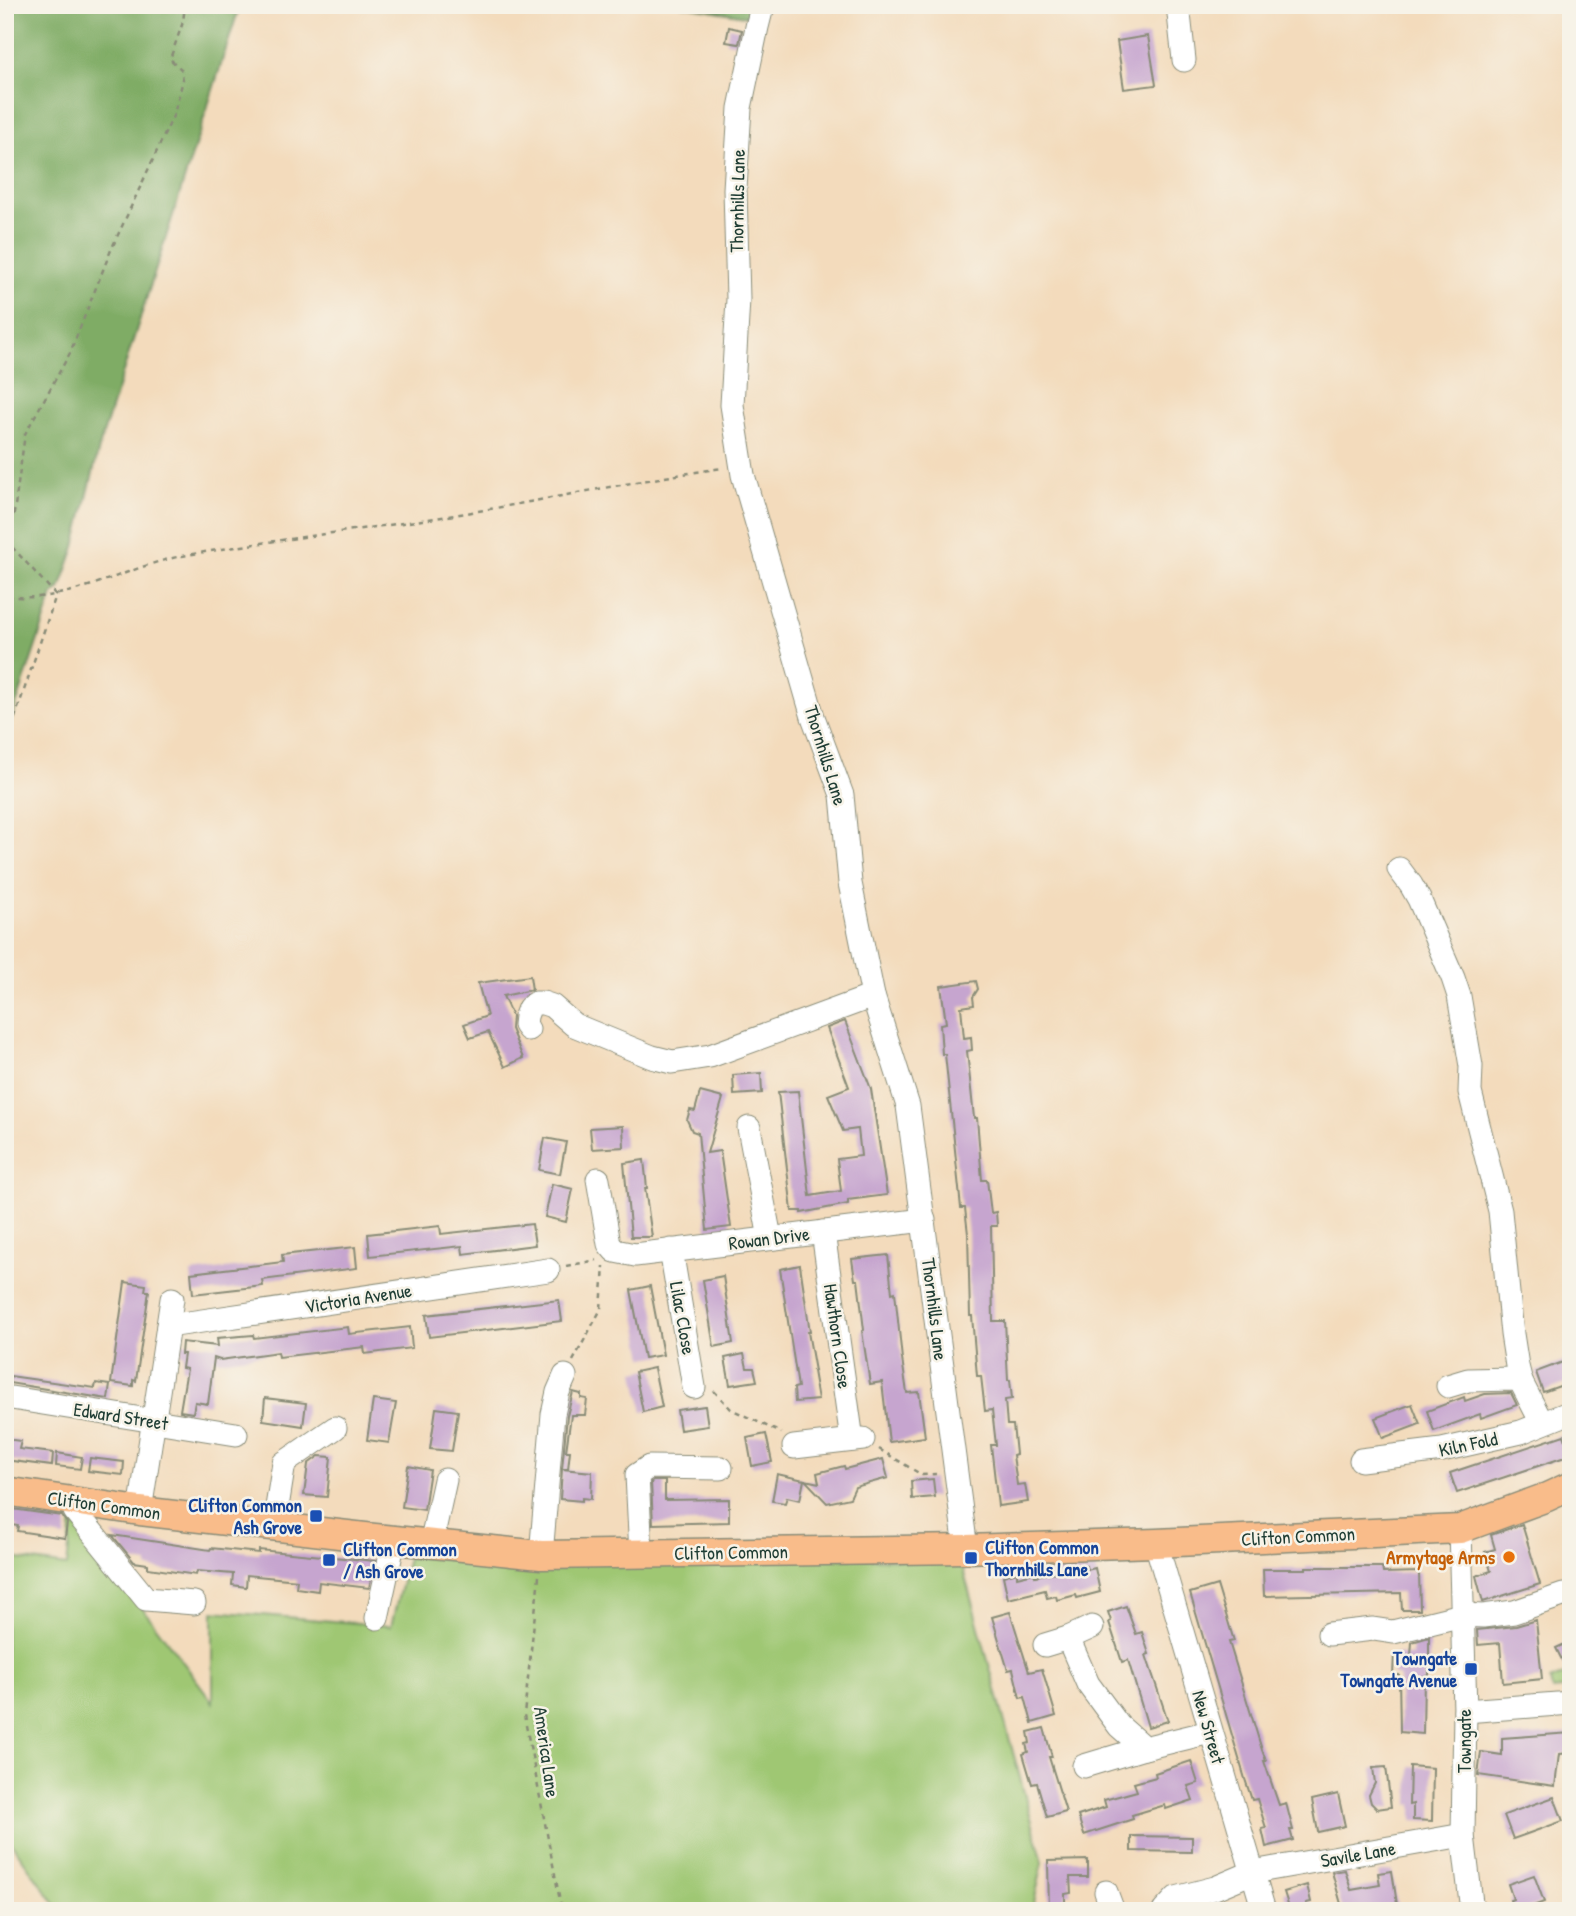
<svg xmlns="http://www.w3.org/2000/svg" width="1576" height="1916" font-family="'Patrick Hand',sans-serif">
<rect width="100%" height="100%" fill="#f7f3e8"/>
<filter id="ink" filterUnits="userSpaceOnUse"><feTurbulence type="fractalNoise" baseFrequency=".0143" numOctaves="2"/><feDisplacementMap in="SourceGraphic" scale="14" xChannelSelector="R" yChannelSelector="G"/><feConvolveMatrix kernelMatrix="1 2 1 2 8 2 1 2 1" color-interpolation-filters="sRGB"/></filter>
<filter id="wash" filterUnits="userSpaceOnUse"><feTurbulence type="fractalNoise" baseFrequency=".00686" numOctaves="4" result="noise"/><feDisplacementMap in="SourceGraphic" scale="28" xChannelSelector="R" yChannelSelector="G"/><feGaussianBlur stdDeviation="1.57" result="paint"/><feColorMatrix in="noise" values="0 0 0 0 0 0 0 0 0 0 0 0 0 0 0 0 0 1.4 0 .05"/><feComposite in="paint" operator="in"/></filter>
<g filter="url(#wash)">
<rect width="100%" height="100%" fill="#f3dbbc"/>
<g fill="#9fc773" stroke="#5f8254" stroke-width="2">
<path d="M72 1521 140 1605 213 1702V1611L391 1626 412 1542 961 1562 1043 1862 1032 1911H60L5 1834V1557L67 1566Z"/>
<path d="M1571 1672V1688L1552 1690 1550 1681Z"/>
</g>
<g fill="#7fac65" stroke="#4f744c" stroke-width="2">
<path d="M5 5H240L100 444 75 547 60 589 53 595 5 738Z"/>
<path d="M680 5H756L750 17Z"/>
</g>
<g id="blocks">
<g fill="#c6a5cf">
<path d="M729 27 742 30 739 44 726 42Z"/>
<path d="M1148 36 1156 85 1124 89 1117 41Z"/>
<path d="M530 976 532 990 503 996 512 1016 511 1029 523 1058 505 1067 488 1032 470 1038 464 1024 487 1016 478 983Z"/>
<path d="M976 981 978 989 973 997 974 1005 961 1007 964 1038 971 1037 972 1050 967 1051 974 1118H977L982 1180H987L991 1213 996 1212 997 1226H991L993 1321H1005L1008 1380H1010L1012 1399 1005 1400 1007 1425H1013L1016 1454 1013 1455 1017 1485 1025 1484 1028 1502 998 1506 991 1445H996L992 1410 985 1411 981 1376H977L972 1316H970L968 1234 965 1208H961L945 1054H942L940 1024 946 1023 941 986Z"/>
<path d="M845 1021 871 1089 887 1195 848 1200V1204L801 1213V1211H792L778 1092 798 1091 810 1196 841 1191 837 1159 861 1156 858 1129 843 1131 828 1095 849 1087 827 1028Z"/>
<path d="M761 1073 762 1093 734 1095 733 1075Z"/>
<path d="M700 1092 723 1098 707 1153 720 1151 731 1227 707 1230 698 1133 692 1131 687 1120 690 1110 695 1111Z"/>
<path d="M623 1126 624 1147 592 1149 590 1128Z"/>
<path d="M545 1138 566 1142 560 1174 539 1170Z"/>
<path d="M644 1160 647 1188H645L652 1237H631L624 1163Z"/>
<path d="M552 1184 573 1189 566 1222 545 1217Z"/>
<path d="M532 1224 535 1245 463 1254 462 1246 370 1256 368 1234 440 1226 441 1234Z"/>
<path d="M355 1247 357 1268 262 1280 263 1286 193 1294 191 1273 283 1262 282 1255Z"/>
<path d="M888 1255 892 1293 895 1292 902 1359 907 1393 919 1392 925 1437 889 1442 882 1382 870 1384 862 1331 864 1330 858 1280H855L852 1259Z"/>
<path d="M800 1265 810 1332H808L815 1371H813L818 1400 795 1402 794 1388 798 1387 780 1269Z"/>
<path d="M723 1276 733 1343 714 1347 703 1280Z"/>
<path d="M125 1282 146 1285 145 1291H149L136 1381 133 1380V1386L111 1383Z"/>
<path d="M650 1286 663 1355 644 1358 631 1290Z"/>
<path d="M559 1300 562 1321 429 1337 426 1315Z"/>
<path d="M348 1327 349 1334 410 1327 412 1348 365 1354 364 1347 279 1357 278 1352 220 1360 214 1358 208 1404 195 1402 193 1413 180 1411 187 1369 182 1368 184 1354H181L182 1342 218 1346 217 1338 253 1335 254 1338Z"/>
<path d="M744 1354 747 1368H754L757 1381 730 1385 725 1358Z"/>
<path d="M1571 1359V1382L1543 1392 1536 1372Z"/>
<path d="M654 1368 662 1407 643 1412 635 1372Z"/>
<path d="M10 1376 95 1388 96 1383 110 1385 108 1399 9 1383Z"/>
<path d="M573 1392 581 1394V1398L587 1399 585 1415H571L566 1451H570L568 1469H562L567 1416Z"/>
<path d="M1511 1393 1517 1405 1481 1418 1480 1414 1434 1431 1427 1411 1464 1397 1465 1401 1485 1394Z"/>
<path d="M265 1398 306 1403 303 1426 263 1420Z"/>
<path d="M373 1400 396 1403 389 1443 367 1440Z"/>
<path d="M1412 1404 1420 1424 1383 1438 1375 1418Z"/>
<path d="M705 1406 708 1426 680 1430 677 1410Z"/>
<path d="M436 1408 458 1411 452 1451 430 1449Z"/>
<path d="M766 1434 772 1462 752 1466 747 1438Z"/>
<path d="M1564 1435 1571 1455 1457 1493 1450 1473Z"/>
<path d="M5 1439 21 1441 19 1449 53 1453 52 1466 5 1460Z"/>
<path d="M57 1453 82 1457 80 1469 56 1466Z"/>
<path d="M319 1456 331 1457 327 1497 304 1495 308 1464Z"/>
<path d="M90 1458 124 1462 123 1475 88 1471Z"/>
<path d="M883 1459 888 1478 855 1487 850 1498 827 1503 805 1480 819 1483 817 1473 844 1466 845 1469Z"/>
<path d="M408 1466 430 1470 424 1510 402 1507Z"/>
<path d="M562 1469 592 1472 591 1499 582 1498V1501L560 1499Z"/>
<path d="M777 1474 804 1480 800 1500 787 1497 785 1503 772 1501Z"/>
<path d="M933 1479 935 1497 912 1499 911 1481Z"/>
<path d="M653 1481H665V1500L729 1499V1522L653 1524 651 1482Z"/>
<path d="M5 1508 62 1516 67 1523 65 1538 17 1531 18 1526 5 1524Z"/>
<path d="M1522 1524 1540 1584 1483 1602 1476 1576 1491 1571 1485 1552 1495 1549 1491 1535Z"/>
<path d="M112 1535 210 1550 211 1548 259 1553V1550L375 1561 369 1588 319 1582 318 1591 296 1588 297 1580 247 1575 246 1587 232 1585 233 1574 197 1571 196 1575 148 1568V1564L134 1562Z"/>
<path d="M1086 1566 1087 1570 1095 1568 1100 1592 1077 1598 1076 1595 1057 1600 1056 1596 1047 1598 1045 1590 1008 1599 1003 1576 1017 1572V1577L1034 1573 1035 1576Z"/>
<path d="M1306 1567H1382L1383 1573 1419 1572 1420 1610H1402L1401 1593 1264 1596 1263 1569H1306Z"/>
<path d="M1217 1585 1234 1641 1229 1642 1262 1750 1266 1761H1264L1279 1805 1286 1803 1293 1830H1290L1293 1840 1266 1847 1262 1829 1266 1828 1257 1799 1252 1800 1245 1779 1190 1593Z"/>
<path d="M1126 1606 1136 1634 1142 1632 1149 1654 1146 1655 1168 1721 1148 1727 1128 1660 1122 1662 1109 1622 1111 1621 1108 1612Z"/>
<path d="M1010 1612 1029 1672 1042 1669 1056 1716 1032 1723 1025 1697 1020 1698 1013 1669 1008 1670 992 1617Z"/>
<path d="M1536 1620 1542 1679 1503 1683 1500 1643 1478 1645 1477 1630 1516 1626Z"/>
<path d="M1429 1637V1676H1424L1423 1734 1400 1732 1399 1675H1393L1394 1654 1411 1656 1412 1642Z"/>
<path d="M1571 1641V1678L1556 1648Z"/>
<path d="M1044 1728 1052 1757H1049L1066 1812 1047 1817 1037 1783 1032 1784 1023 1754 1028 1752 1026 1744 1030 1743 1028 1732Z"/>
<path d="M1571 1733V1753L1559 1754 1555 1786 1478 1775 1481 1752 1502 1755V1738Z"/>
<path d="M1191 1761 1198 1783 1188 1786 1193 1800 1166 1809 1165 1805 1132 1815 1133 1819 1084 1835 1078 1816 1106 1807 1104 1800 1137 1791 1134 1783 1156 1777 1155 1773Z"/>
<path d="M1410 1766 1433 1768 1432 1821 1413 1820V1804L1409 1805Z"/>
<path d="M1386 1767 1391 1807 1377 1809 1371 1803 1369 1795 1375 1783 1373 1768Z"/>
<path d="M1338 1794 1345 1826 1318 1832 1312 1800Z"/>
<path d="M1554 1797 1563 1821 1513 1839 1504 1815Z"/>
<path d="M1131 1836 1192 1837V1852L1131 1851Z"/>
<path d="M1088 1860V1877H1070L1071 1893 1065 1894V1911H1049L1048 1861Z"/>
<path d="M1345 1870 1351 1890 1380 1885 1378 1873 1392 1871 1398 1911H1343L1332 1872Z"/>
<path d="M1534 1875 1544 1902 1520 1911H1514L1510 1900 1513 1899 1508 1884Z"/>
<path d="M1307 1885 1311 1902 1306 1903 1308 1911H1290L1284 1892Z"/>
</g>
</g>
</g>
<g filter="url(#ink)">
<use href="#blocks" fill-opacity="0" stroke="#898c78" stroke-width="2"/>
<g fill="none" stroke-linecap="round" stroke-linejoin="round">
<defs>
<g id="minor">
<path d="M765 5 761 11 757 27 740 108 735 189 738 299 732 405 743 475 813 717 842 795 850 883 873 996 908 1106 966 1549"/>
<path d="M1178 5 1184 60"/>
<path d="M1399 869 1411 885 1419 899 1453 978 1459 996 1471 1066 1470 1092 1500 1211 1512 1334 1517 1366 1521 1382"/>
<path d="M528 1029 525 1025 526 1016 529 1008 535 1003H543L552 1006 574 1025 652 1057 672 1062 710 1056 873 996"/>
<path d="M749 1128 770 1238"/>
<path d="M598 1179 609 1244 615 1251 635 1255 924 1220"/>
<path d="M823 1232 852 1440"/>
<path d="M671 1250 694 1387"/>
<path d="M168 1326 548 1270"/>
<path d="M1448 1386 1468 1380 1515 1379 1521 1382 1542 1423"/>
<path d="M5 1397 236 1434"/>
<path d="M794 1447 863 1439"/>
<path d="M1361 1460 1442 1450 1521 1432 1571 1412"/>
<path d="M73 1501 75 1511 146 1599 194 1603"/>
<path d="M140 1511 172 1299"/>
<path d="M274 1526 284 1463 335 1428"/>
<path d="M1460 1529 1465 1711 1463 1835 1472 1911"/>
<path d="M1156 1543 1264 1911"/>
<path d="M431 1544 445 1480"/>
<path d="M641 1554 637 1475 649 1467 721 1468"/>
<path d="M541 1555 553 1414 558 1392 565 1376"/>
<path d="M377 1618 394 1540"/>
<path d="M1329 1634 1373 1629 1393 1632 1462 1615 1483 1616 1514 1612 1563 1595"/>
<path d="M1068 1638 1088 1684 1119 1726 1144 1748 1210 1732"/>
<path d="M1045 1645 1068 1638 1092 1627"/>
<path d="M1465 1711 1571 1703"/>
<path d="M1084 1766 1144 1748"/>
<path d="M1106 1892 1113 1911"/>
<path d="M1164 1911 1176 1898 1215 1888 1253 1872 1463 1835"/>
</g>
<path id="major" d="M5 1491 140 1511 365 1537 541 1555 966 1549 1156 1543 1460 1529 1547 1497 1571 1486"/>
</defs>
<use href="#minor" stroke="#898c78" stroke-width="25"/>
<use href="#major" stroke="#898c78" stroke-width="31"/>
<g stroke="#898c78" stroke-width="2.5" stroke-dasharray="5 5" stroke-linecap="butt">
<path d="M56 595 12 547 6 535 14 513 25 434 70 353 111 250 174 114 183 80 181 69 170 59 183 22 185 5"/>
<path d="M5 606 8 596C69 605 124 567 182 556 276 539 372 529 466 513 552 499 637 480 723 468"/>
<path d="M5 747 56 595"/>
<path d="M566 1266 597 1260"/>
<path d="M573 1361 601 1309 604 1266"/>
<path d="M714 1391 731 1409 781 1433"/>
<path d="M879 1449 922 1475 936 1474"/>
<path d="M539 1576 524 1715 562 1911"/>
</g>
<use href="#minor" stroke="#fff" stroke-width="23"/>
<use href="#major" stroke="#f9bc8a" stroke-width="28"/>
</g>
</g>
<g fill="#1a4fb4" stroke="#f7f3e8" stroke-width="2.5">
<rect x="309" y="1509" width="14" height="14" rx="3.5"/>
<rect x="964" y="1551" width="14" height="14" rx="3.5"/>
<rect x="322" y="1553" width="14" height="14" rx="3.5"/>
<rect x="1464" y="1662" width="14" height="14" rx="3.5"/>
</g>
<circle fill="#e8710a" stroke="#f7f3e8" stroke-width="2.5" cx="1509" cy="1557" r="7"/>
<g text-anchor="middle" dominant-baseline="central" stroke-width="5" stroke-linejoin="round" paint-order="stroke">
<g font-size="19" fill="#1f3d34" stroke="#f7f3e8">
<text transform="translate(737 201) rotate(-89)">Thornhills Lane</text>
<text transform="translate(826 755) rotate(73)">Thornhills Lane</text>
<text transform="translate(769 1238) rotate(-7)">Rowan Drive</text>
<text transform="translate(358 1298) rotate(-9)">Victoria Avenue</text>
<text transform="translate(935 1309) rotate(83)">Thornhills Lane</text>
<text transform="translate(683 1318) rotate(80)">Lilac Close</text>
<text transform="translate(838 1336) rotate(82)">Hawthorn Close</text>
<text transform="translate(121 1416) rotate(9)">Edward Street</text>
<text transform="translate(1468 1444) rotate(-12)">Kiln Fold</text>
<text transform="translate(104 1505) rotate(8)">Clifton Common</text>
<text transform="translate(1298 1536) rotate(-3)">Clifton Common</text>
<text transform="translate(731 1552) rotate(-1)">Clifton Common</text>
<text transform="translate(1209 1727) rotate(74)">New Street</text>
<text transform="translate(1464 1741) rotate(-90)">Towngate</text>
<text transform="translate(547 1752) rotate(82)">America Lane</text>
<text transform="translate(1358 1854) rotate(-10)">Savile Lane</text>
</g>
<g font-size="19" font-weight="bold" fill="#164399" stroke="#f7f3e8" text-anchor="end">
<text x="302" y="1505">Clifton Common<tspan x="302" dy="22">Ash Grove</tspan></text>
<text x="985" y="1547" text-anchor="start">Clifton Common<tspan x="985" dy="22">Thornhills Lane</tspan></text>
<text x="343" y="1549" text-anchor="start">Clifton Common<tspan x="343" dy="22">/ Ash Grove</tspan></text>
<text x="1457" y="1658">Towngate<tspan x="1457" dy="22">Towngate Avenue</tspan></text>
</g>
<g font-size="19" font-weight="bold" fill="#c56008" stroke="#f7f3e8" text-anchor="end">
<text x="1495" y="1557">Armytage Arms</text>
</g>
</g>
<rect width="1576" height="1916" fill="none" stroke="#f7f3e8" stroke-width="28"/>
</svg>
